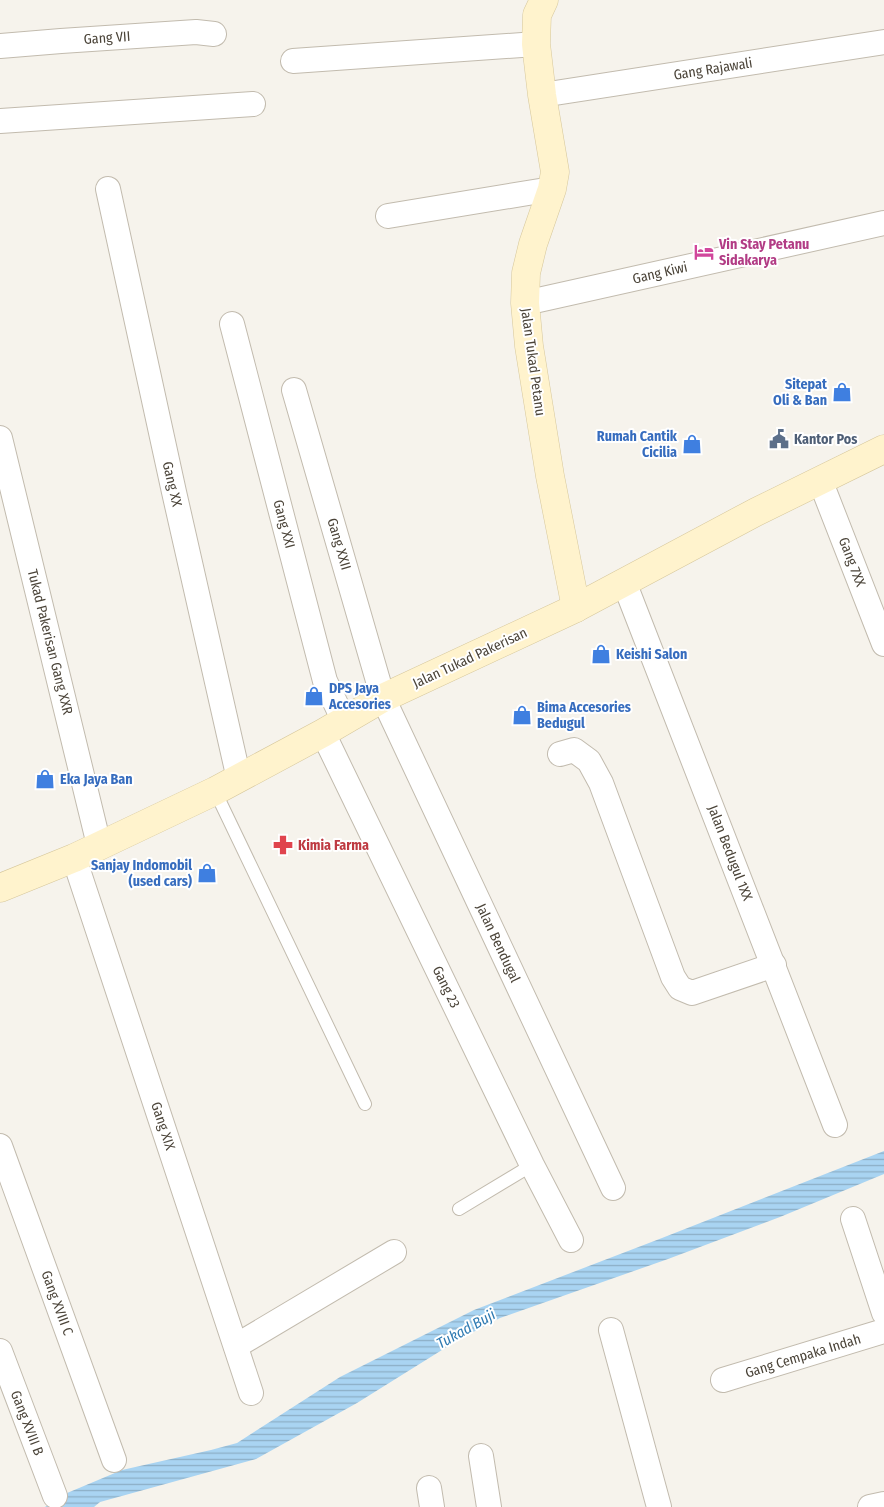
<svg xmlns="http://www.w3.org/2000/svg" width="884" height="1507" font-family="'Fira Sans Condensed',sans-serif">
<defs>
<pattern id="water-rules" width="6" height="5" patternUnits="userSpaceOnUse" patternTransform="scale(1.25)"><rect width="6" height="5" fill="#a9d4f2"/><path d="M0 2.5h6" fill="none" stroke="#8caec5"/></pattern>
</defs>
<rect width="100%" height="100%" fill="#f6f3ec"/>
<path fill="url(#water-rules)" d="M884 1151V1174L780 1217 668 1259 500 1318 458 1340 357 1403 256 1459 100 1502 94 1507H45L60 1496 122 1470 211 1450 237 1443 340 1377 474 1310 662 1238Z"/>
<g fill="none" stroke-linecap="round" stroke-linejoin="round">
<defs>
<g id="lane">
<path d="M215 791 365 1104"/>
<path d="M459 1209 532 1165"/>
</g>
<g id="street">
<path d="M0 46 61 41 196 32 214 34"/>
<path d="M293 61 536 44"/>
<path d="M542 95 884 42"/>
<path d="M0 121 253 104"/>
<path d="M108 189 174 492 239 779"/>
<path d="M388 216 552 189"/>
<path d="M525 303 884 223"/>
<path d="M232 324 325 681 344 721"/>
<path d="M294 390 383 698 613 1188"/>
<path d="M0 438 99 845"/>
<path d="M820 480 884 644"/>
<path d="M624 582 835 1125"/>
<path d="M323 733 532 1165 571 1240"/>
<path d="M560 754 574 750 589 761 601 783 673 977 680 988 692 993 774 965"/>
<path d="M74 858 251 1393"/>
<path d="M0 1146 114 1460"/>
<path d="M853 1219 884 1313"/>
<path d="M611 1330 659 1507"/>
<path d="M236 1346 394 1252"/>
<path d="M0 1351 55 1496"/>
<path d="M723 1380 884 1331"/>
<path d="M481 1456 489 1507"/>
<path d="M429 1488 432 1507"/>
<path d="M870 1507 884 1504"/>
</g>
<g id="secondary">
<path d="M544 0 537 15 536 44 542 95 555 172 552 189 533 244 526 273 525 303 529 346 550 476 576 608"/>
<path d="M0 888 74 858 215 791 323 733 383 698 576 608 756 512 884 449"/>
</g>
</defs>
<use href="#lane" stroke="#c2bbae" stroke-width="14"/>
<use href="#street" stroke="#c2bbae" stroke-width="26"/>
<use href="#secondary" stroke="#d6c79b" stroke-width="29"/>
<use href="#lane" stroke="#fff" stroke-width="12"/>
<use href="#street" stroke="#fff" stroke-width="24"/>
<use href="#secondary" stroke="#fff3cd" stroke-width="28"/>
</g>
<defs>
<symbol id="hotel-bare" viewBox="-9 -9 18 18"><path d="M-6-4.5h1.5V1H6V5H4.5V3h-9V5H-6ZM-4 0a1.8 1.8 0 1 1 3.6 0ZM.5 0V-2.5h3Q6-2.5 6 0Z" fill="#d1479c" stroke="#fff" stroke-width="2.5" paint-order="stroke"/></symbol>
<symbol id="shop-bare" viewBox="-9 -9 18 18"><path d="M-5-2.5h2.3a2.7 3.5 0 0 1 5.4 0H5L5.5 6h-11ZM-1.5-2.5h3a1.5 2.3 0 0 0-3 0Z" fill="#3f7fe0" stroke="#fff" stroke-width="2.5" paint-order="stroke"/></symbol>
<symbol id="civic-bare" viewBox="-9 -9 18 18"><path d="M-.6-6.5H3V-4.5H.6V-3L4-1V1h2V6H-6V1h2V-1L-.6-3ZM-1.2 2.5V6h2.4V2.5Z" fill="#5c6f8a" stroke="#fff" stroke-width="2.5" paint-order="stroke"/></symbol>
<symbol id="pharmacy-bare" viewBox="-9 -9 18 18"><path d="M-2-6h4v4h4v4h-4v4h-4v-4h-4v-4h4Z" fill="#e0444e" stroke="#fff" stroke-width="2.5" paint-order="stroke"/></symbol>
</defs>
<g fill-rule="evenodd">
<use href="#hotel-bare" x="690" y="238" width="28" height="28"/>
<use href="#shop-bare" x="828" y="378" width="28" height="28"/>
<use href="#civic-bare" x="765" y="425" width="28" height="28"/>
<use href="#shop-bare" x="678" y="430" width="28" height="28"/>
<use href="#shop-bare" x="587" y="640" width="28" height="28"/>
<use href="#shop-bare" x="300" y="682" width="28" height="28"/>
<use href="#shop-bare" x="508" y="701" width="28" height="28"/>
<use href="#shop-bare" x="31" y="765" width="28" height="28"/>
<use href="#pharmacy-bare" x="269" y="831" width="28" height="28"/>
<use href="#shop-bare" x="193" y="859" width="28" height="28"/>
</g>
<g text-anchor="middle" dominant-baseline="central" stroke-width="4" stroke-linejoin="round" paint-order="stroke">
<g font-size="14" fill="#4b4439" stroke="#fff">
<text transform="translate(107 38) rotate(-4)">Gang VII</text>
<text transform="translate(713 69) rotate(-9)">Gang Rajawali</text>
<text transform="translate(660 273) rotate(-13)">Gang Kiwi</text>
<text transform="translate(533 362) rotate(82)">Jalan Tukad Petanu</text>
<text transform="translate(172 484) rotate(77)">Gang XX</text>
<text transform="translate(284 524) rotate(75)">Gang XXI</text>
<text transform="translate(339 544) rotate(74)">Gang XXII</text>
<text transform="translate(852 562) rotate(69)">Gang 7XX</text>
<text transform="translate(50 642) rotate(76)">Tukad Pakerisan Gang XXR</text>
<text transform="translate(470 658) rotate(-25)">Jalan Tukad Pakerisan</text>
<text transform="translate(730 853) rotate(69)">Jalan Bedugul 1XX</text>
<text transform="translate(498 943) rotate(65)">Jalan Bendugal</text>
<text transform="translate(446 987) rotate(64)">Gang 23</text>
<text transform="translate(163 1126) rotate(72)">Gang XIX</text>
<text transform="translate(57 1303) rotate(70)">Gang XVIII C</text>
<text transform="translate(803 1356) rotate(-17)">Gang Cempaka Indah</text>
<text transform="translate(27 1423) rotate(69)">Gang XVIII B</text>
</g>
<g font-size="14" font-weight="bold" fill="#b23c85" stroke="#fff" text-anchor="start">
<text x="719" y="244">Vin Stay Petanu<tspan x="719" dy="16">Sidakarya</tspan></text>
</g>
<g font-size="14" font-weight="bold" fill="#366cbe" stroke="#fff" text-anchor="start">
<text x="827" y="384" text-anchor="end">Sitepat<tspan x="827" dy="16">Oli &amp; Ban</tspan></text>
<text x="677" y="436" text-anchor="end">Rumah Cantik<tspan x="677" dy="16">Cicilia</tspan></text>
<text x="616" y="654">Keishi Salon</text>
<text x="329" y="688">DPS Jaya<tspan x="329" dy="16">Accesories</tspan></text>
<text x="537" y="707">Bima Accesories<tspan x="537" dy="16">Bedugul</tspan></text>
<text x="60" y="779">Eka Jaya Ban</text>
<text x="192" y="865" text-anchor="end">Sanjay Indomobil<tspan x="192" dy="16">(used cars)</tspan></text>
</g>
<g font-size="14" font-weight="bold" fill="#4e5e75" stroke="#fff" text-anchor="start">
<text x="794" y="439">Kantor Pos</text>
</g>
<g font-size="14" font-weight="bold" fill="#be3a42" stroke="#fff" text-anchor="start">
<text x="298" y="845">Kimia Farma</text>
</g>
<g font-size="15" font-style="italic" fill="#2e7ab2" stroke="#fff">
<text transform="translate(466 1329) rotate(-29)">Tukad Buji</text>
</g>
</g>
</svg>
